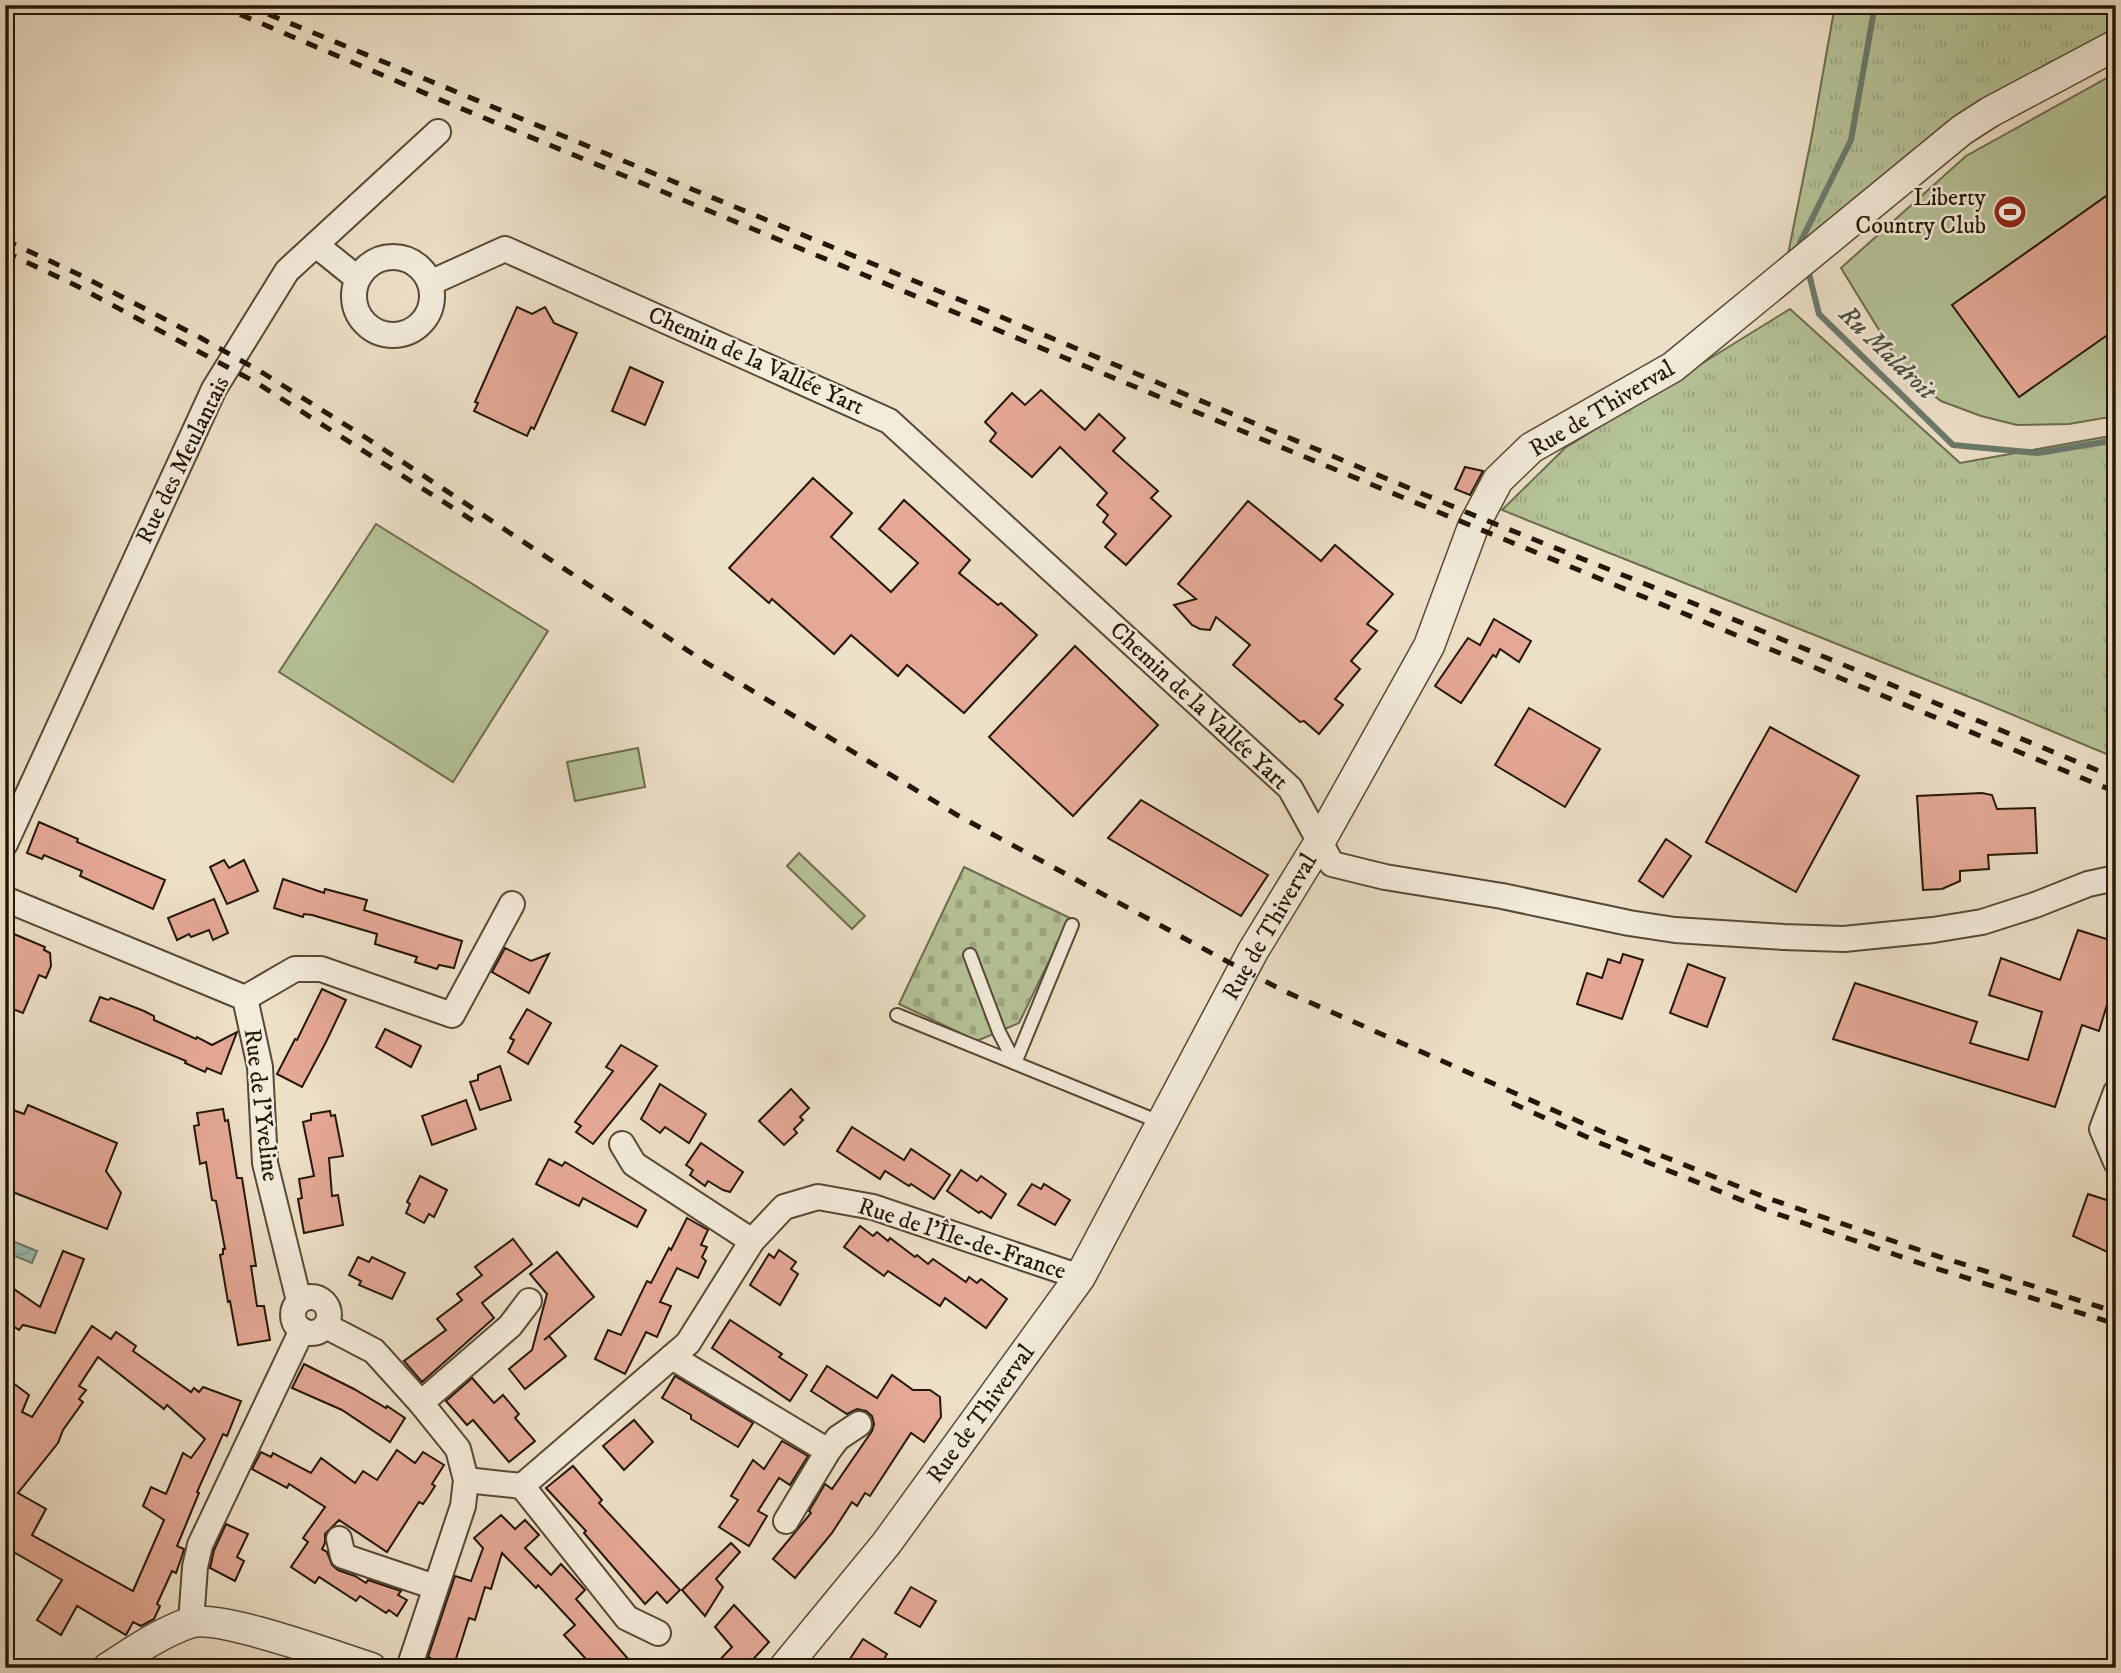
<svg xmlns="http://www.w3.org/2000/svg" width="2121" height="1673" font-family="'IM FELL DW Pica',serif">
<defs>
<pattern id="grass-tufts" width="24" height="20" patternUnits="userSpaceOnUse" patternTransform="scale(1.75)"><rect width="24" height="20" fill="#b5c398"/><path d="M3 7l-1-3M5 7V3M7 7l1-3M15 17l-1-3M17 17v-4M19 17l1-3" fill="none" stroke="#9ca782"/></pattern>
<pattern id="cemetery-stones" width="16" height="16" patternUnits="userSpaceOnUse" patternTransform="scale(1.75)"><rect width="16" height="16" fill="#b5c398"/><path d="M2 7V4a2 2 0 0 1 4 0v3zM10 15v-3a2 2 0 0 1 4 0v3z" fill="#9ca782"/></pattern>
<pattern id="water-waves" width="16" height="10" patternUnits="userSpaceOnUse" patternTransform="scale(1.75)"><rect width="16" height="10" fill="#9abdb2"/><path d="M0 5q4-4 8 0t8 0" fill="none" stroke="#85a298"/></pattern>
</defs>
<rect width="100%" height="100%" fill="#ede0c8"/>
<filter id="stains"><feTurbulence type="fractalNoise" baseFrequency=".00286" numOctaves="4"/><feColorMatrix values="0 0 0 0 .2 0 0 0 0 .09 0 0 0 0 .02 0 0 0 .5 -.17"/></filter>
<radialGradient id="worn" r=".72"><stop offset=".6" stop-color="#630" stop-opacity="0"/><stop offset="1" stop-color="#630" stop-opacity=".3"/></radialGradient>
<g fill="url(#grass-tufts)" stroke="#6c6d4f" stroke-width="2">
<path d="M1835 5H2116V46L1788 254 1812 135Z"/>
<path d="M1790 309 1960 463 2116 435V758L1982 702 1502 510 1565 448Z"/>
</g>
<path fill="url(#cemetery-stones)" stroke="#6c6d4f" stroke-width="2" d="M964 867 1070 918 1019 1023 977 1041 899 1004Z"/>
<g fill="#b5c398" stroke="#6c6d4f" stroke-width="2">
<path d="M2116 73V416L2069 424 2017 425 1981 416 1941 401 1906 374 1841 268 1966 156Z"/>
<path d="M376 524 548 631 453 782 279 672Z"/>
<path d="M638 748 645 787 575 801 567 762Z"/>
<path d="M799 853 865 916 852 929 787 866Z"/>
</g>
<path fill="url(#water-waves)" stroke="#6b7b6d" stroke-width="2" d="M5 1238 37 1251 32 1263 5 1252Z"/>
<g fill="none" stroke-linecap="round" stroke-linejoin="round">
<g stroke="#6b7b6d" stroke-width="6">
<path d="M1802 249 1800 243 1851 140 1875 5"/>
<path d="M1808 270 1819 314 1953 445 2038 453 2116 440"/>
</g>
</g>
<g fill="#e5a896" stroke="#241706" stroke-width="2" fill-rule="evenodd">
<path d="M2116 189V329L2019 397 1952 305Z"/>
<path d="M517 307 532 314 545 307 554 323 577 333 534 429 531 427 527 436 474 411 478 403 475 402Z"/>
<path d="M630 367 663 382 645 425 612 411Z"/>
<path d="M1041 390 1085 430 1099 414 1125 438 1113 451 1158 491 1151 498 1171 516 1126 565 1105 547 1116 534 1103 522 1108 515 1097 505 1107 493 1060 447 1032 477 990 441 996 433 985 422 1012 393 1025 405Z"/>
<path d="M1465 467 1483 471 1470 495 1455 489Z"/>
<path d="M813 478 852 513 831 537 891 592 918 563 879 529 904 500 970 560 959 573 998 605 1001 603 1037 635 964 713 907 665 898 676 851 635 834 654 772 599 769 603 729 568Z"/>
<path d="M1248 501 1321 561 1335 545 1393 594 1367 624 1377 631 1351 661 1360 669 1335 699 1343 705 1319 734 1304 721 1300 722 1233 665 1250 645 1216 617 1210 630 1200 629 1192 625 1174 605 1196 599 1178 584Z"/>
<path d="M1494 619 1531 641 1519 662 1500 649 1496 657 1493 655 1461 703 1435 686 1468 638 1480 645Z"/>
<path d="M1075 646 1158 725 1073 816 989 737Z"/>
<path d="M1529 708 1600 749 1565 807 1495 765Z"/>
<path d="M1770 727 1859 776 1796 892 1706 842Z"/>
<path d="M1982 793 1992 795 1997 809 2035 808 2037 853 1988 855 1989 869 1960 871V881L1942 889 1923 890 1917 796Z"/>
<path d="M1141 800 1268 875 1241 916 1108 838Z"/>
<path d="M39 822 78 839 77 842 165 880 153 909 80 876 82 871 44 855 42 859 27 853Z"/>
<path d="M1666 839 1691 856 1663 897 1639 881Z"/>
<path d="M224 860 229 868 244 860 258 891 227 904 210 867Z"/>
<path d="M283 879 324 893 325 889 367 900 364 910 462 941 454 968 439 965 437 969 415 962 417 957 375 944 377 934 312 915 304 914 303 917 274 908Z"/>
<path d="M214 899 228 933 213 940 209 930 191 937 189 934 177 940 168 918Z"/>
<path d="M2078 930 2116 942V997L2110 995 2099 1031 2082 1025 2055 1107 1833 1039 1855 983 1977 1022 1970 1043 2028 1060 2042 1012 1989 995 2001 958 2060 980Z"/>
<path d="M14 934 45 947 44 950 50 953 51 966 46 978 39 975 23 1013 5 1006V953Z"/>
<path d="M505 948 531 961 549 954 529 993 492 972Z"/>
<path d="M1623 954 1643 960 1622 1019 1577 1004 1587 973 1602 978 1608 959 1620 963Z"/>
<path d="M1688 964 1725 978 1707 1027 1670 1013Z"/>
<path d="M322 989 346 1000 326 1042 302 1087 277 1074 295 1039 297 1040Z"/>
<path d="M100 997 108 1000 111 998 144 1011 154 1016V1020L196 1039 197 1037 212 1045 237 1032 221 1074 207 1068 205 1072 185 1063 186 1061 90 1021Z"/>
<path d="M527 1009 551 1023 528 1064 508 1052 514 1040 510 1038Z"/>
<path d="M385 1029 421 1046 411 1067 376 1047Z"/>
<path d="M621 1045 657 1066 593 1144 576 1132 581 1126 575 1122 613 1071 606 1067Z"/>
<path d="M500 1066 511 1100 480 1110 470 1082 478 1080V1075Z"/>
<path d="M660 1084 706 1114 689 1143 665 1127 660 1133 641 1119Z"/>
<path d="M791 1089 809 1108 800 1117 803 1120 794 1129 797 1133 784 1145 759 1121Z"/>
<path d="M466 1100 476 1129 432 1145 422 1116Z"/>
<path d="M28 1105 117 1143 106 1171 121 1193 107 1229 5 1189V1107L24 1114Z"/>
<path d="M223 1109 225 1121 228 1120 237 1178H242L256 1266H251L257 1306H264L270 1340 238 1345 230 1301 228 1302 220 1255 223 1254V1249H225L216 1201 212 1200 206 1162 200 1164 194 1126 199 1125 197 1113Z"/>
<path d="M330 1111 331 1116 335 1115 343 1156 329 1158 332 1196 338 1195 343 1225 304 1233 298 1199 302 1198 299 1179 314 1176 303 1122 311 1120V1114Z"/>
<path d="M852 1127 904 1160 911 1149 950 1175 934 1199 911 1184 909 1186 885 1171 880 1179 837 1151Z"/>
<path d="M701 1143 743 1172 730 1192 723 1190 708 1181 705 1186 690 1175 693 1170 686 1165Z"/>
<path d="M549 1159 562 1166 565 1162 646 1210 637 1227 583 1198 579 1206 536 1184Z"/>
<path d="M961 1170 977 1181 981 1176 1006 1194 991 1218 981 1211 979 1213 947 1191Z"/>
<path d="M420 1176 447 1190 434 1217 429 1214 424 1223 406 1213 410 1204 407 1202Z"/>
<path d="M1032 1184 1041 1189 1044 1184 1070 1200 1055 1225 1018 1205Z"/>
<path d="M2088 1194 2116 1203V1256L2073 1236Z"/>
<path d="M687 1218 708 1230 701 1245 707 1247 702 1257 706 1261 698 1278 677 1268 660 1302 671 1306 657 1337 646 1332 625 1374 595 1359 608 1330 621 1335 647 1281 651 1283 669 1248 671 1250Z"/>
<path d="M860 1226 873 1236 877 1232 888 1241 890 1238 915 1257 917 1255 928 1264 933 1259 966 1282 969 1277 977 1283 981 1279 1007 1299 986 1328 945 1298 940 1306 888 1271 884 1276 844 1247Z"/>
<path d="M513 1239 532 1264 482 1303 494 1318 422 1382 404 1361 446 1330 437 1319 462 1300 457 1294 482 1275 475 1267Z"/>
<path d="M779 1250 796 1262 791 1269 798 1274 780 1305 750 1285 769 1254 774 1258Z"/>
<path d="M63 1251 84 1259 55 1333 23 1325 19 1330 5 1321V1283L40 1307Z"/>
<path d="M557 1252 594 1297 544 1340 549 1336 566 1356 525 1389 509 1369 532 1350 547 1294 530 1274Z"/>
<path d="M358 1257 369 1262 372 1257 405 1273 392 1299 359 1285 361 1281 349 1275Z"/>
<path d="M730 1320 782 1354 779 1357 807 1375 790 1401 712 1348Z"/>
<path d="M92 1326 111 1339 116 1332 136 1346 133 1351 191 1392 194 1388 199 1392 203 1387 241 1401 227 1436 223 1434 197 1492 199 1493 177 1546 184 1549 182 1556 176 1573 172 1571 157 1604 160 1606 154 1619 141 1626 133 1622 126 1635 77 1606 61 1635 37 1620 62 1580 5 1547V1377L29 1395 22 1412 32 1417ZM98 1357 164 1409 167 1405 205 1439 191 1458 183 1453 166 1494 151 1487 143 1506 164 1520 133 1591 32 1535 46 1509 18 1493 58 1443 63 1430 83 1402 79 1399 86 1390 79 1386Z"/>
<path d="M304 1364 354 1389 386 1408 387 1406 405 1418 390 1442 342 1410 292 1388Z"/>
<path d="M827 1366 877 1398 892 1375 913 1390H930L940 1397 941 1417 924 1442 911 1433 870 1496 865 1493 857 1506 852 1502 832 1533 795 1578 773 1559 811 1513 809 1511 825 1484 832 1489 872 1431 874 1424 872 1416 866 1411 857 1409 847 1414 811 1391Z"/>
<path d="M675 1376 753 1423 738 1447 691 1419V1415L662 1398Z"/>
<path d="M472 1378 494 1403 503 1395 519 1414 515 1418 535 1441 509 1462 473 1420 467 1425 446 1401Z"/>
<path d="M634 1420 653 1442 624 1470 603 1446Z"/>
<path d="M782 1441 808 1456 790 1485 779 1478 758 1511 767 1516 749 1546 719 1527 738 1500 731 1496 753 1460 764 1469Z"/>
<path d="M397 1450 415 1463 423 1452 444 1465 432 1484 435 1486 430 1494 423 1504 419 1502 387 1552 339 1520 325 1534V1543L322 1549 327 1552 332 1565 338 1570 355 1576 366 1583 368 1580 401 1591 398 1595 407 1600 397 1616 389 1610 386 1613 360 1596 356 1601 319 1577 315 1583 291 1567 308 1542 303 1538 325 1507 289 1484 287 1488 252 1469 261 1452 271 1457 273 1453 311 1473 321 1458 355 1483 363 1471 377 1480Z"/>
<path d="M573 1466 602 1500 599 1503 680 1590 667 1603 657 1592 645 1604 584 1533 586 1531 546 1488Z"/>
<path d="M501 1515 515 1529 525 1520 539 1535 525 1548 551 1575 561 1564 585 1590 576 1599 636 1668H578L586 1659 564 1635 575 1625 538 1585 536 1588 502 1553 491 1589 485 1587 475 1620 469 1618 454 1665 450 1664 449 1668H440L430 1665 432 1659 428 1657 455 1576 471 1581 483 1548 474 1538Z"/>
<path d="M226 1524 248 1534 237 1557 244 1561 235 1581 210 1568 214 1550Z"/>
<path d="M731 1543 740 1552 716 1579 723 1587 705 1616 682 1590Z"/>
<path d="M911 1587 936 1601 920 1627 895 1613Z"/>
<path d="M734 1605 769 1642 745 1668H712L732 1647 715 1627Z"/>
<path d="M863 1639 887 1654 879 1668H844Z"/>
</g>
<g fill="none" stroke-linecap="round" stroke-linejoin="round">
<defs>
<g id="service">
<path d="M970 955 999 1032 1015 1063"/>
<path d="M897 1015 1162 1123"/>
<path d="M1015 1063 1072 925"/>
</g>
<g id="minor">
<path d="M316 245 357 278"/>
<circle cx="393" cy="296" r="39"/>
<path d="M430 283 505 249 889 421 1290 788 1332 864 1385 877 1502 896 1629 923 1675 930 1784 937 1844 939 1933 930 1982 922 2035 905 2088 884 2116 878"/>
<path d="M5 844 214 389 287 271 438 132"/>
<path d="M5 899 245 998 260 1067 265 1163 299 1301"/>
<path d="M245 998 295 969H321L452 1015 512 904"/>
<path d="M2116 1092 2102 1129 2116 1162"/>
<path d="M622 1144 634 1164 752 1241"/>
<circle cx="311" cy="1315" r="18"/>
<path d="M326 1326 374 1351 421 1403 458 1449 466 1480 463 1506 409 1668"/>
<path d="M672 1357 828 1451"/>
<path d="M421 1403 510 1326 529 1301"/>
<path d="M466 1480 522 1486 688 1343 752 1241 784 1207 818 1197 873 1207 1080 1277"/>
<path d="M522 1486 627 1618 658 1633"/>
<path d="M786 1521 828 1451 838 1438 859 1424"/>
<path d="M339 1539 343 1556 435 1587"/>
<path d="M191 1622 195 1567 200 1545 302 1330"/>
</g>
<g id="tertiary">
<path d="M108 1668C133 1652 160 1633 189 1623 218 1613 336 1657 371 1668"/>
<path d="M784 1668 886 1544 1080 1277 1253 951 1319 843 1429 646 1473 527 1498 480 1531 448 1673 367 1962 130 1990 112 2116 45"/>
</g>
</defs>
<use href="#service" stroke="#564936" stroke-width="16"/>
<use href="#minor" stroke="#564936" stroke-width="28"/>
<use href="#tertiary" stroke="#564936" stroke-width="33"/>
<use href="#service" stroke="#f3ebdb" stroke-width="12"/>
<use href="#minor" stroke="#f3ebdb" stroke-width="24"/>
<use href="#tertiary" stroke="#f3ebdb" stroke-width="30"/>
<g stroke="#241706" stroke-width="5" stroke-dasharray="12 12" stroke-linecap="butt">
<path d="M218 5 448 103 2116 792"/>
<path d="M246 5 975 306 1478 517 1745 624 2116 778"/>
<path d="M5 240 82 276 201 338 263 373 368 439 705 662 957 815 1215 955 1284 991 1605 1133 1767 1198 1934 1255 2116 1312"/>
<path d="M5 252 77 286 257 383 475 522"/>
<path d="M1512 1103 1600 1143 1766 1210 1928 1266 2116 1324"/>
</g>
</g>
<defs>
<symbol id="stadium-disc" viewBox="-11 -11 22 22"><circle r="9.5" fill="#8f2418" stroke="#f3ebdb"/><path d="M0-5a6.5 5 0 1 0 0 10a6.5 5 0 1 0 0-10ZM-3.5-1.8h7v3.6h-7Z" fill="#fff"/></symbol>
</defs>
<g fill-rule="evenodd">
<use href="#stadium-disc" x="1991" y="193" width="38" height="38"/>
</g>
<g text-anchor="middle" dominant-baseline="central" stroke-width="5" stroke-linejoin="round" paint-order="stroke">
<g font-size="24" fill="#241706" stroke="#f3ebdb" text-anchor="end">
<text x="1986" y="198">Liberty<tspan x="1986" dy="28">Country Club</tspan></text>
</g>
<g font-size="24" fill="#241706" stroke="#f3ebdb">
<text transform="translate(756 361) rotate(24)">Chemin de la Vallée Yart</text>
<text transform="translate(1602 409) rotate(-31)">Rue de Thiverval</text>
<text transform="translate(183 460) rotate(-64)">Rue des Meulantais</text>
<text transform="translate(1199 706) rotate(43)">Chemin de la Vallée Yart</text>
<text transform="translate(1270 927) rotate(-60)">Rue de Thiverval</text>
<text transform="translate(261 1105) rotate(83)">Rue de l'Yveline</text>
<text transform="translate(962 1239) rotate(18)">Rue de l'Île-de-France</text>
<text transform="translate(981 1414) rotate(-54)">Rue de Thiverval</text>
</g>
<g font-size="26" font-style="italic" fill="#4d5142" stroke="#f3ebdb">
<text transform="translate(1887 353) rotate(44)">Ru Maldroit</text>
</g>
</g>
<rect width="2121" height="1673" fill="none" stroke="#ede0c8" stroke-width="28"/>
<rect x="7" y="7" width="2107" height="1659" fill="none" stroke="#241706" stroke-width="3.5"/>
<rect x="14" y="14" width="2093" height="1645" fill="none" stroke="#241706" stroke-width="2"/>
<rect width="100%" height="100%" filter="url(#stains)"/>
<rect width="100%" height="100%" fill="url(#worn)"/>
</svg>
